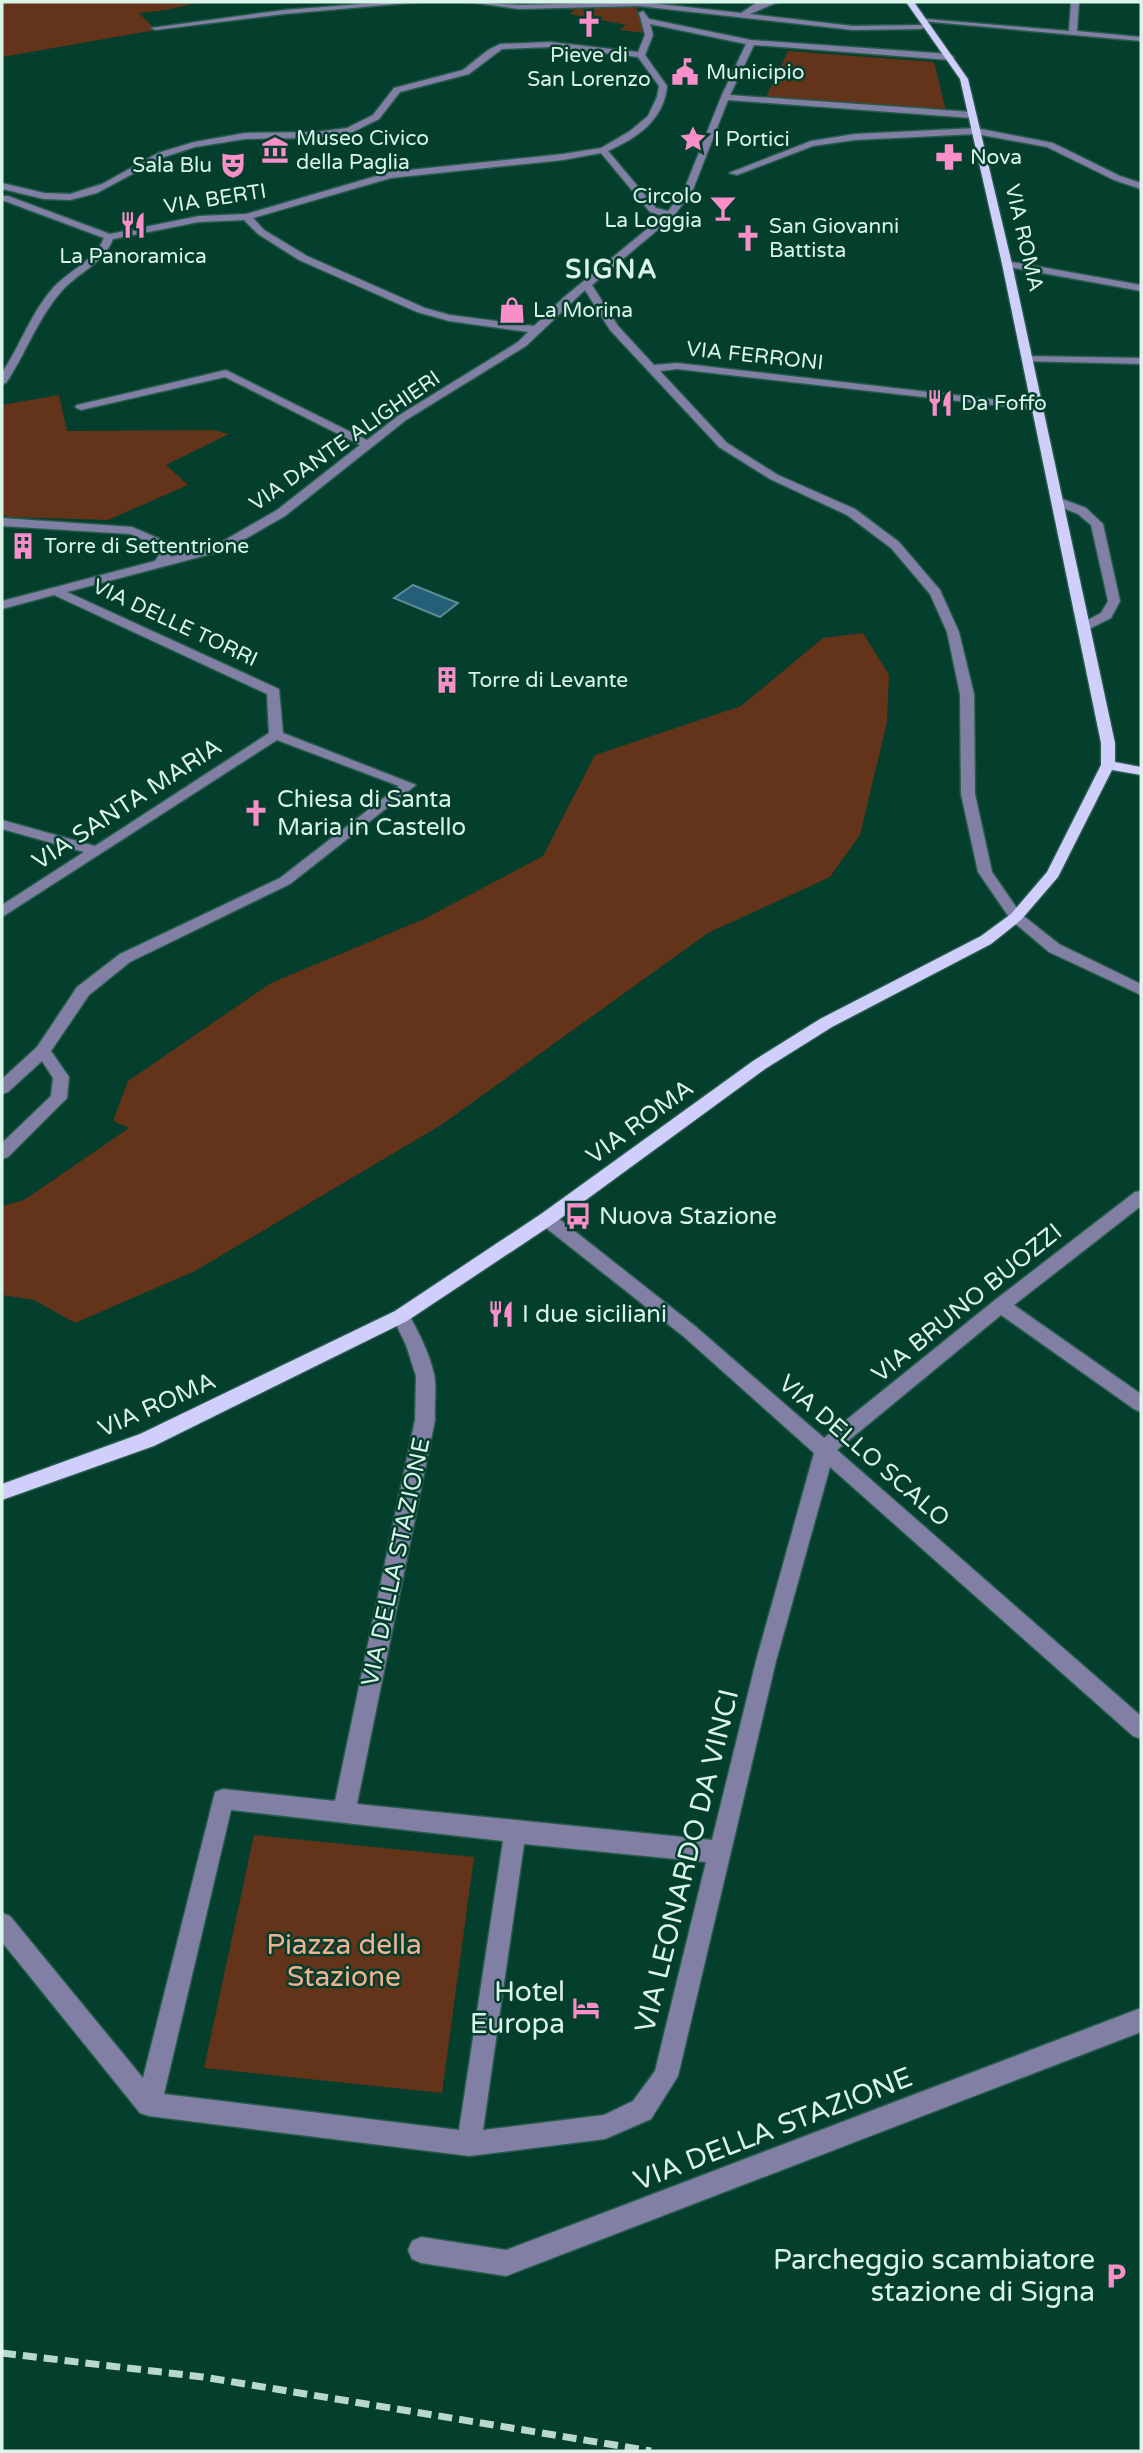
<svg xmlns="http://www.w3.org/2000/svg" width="1143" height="2453" font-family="'Varela Round',sans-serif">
<rect width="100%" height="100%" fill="#043e2d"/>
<g fill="#63331a">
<path d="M2 2H201L166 10 139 13 156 30 2 57Z"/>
<path d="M630 6 637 9 645 33 619 30 626 25 570 14 575 10 556 8Z"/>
<path d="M788 51 934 62 946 111 766 97Z"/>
<path d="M59 395 67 431 214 430 229 434 166 465 188 485 108 520 8 517 2 514V405Z"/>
<path d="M863 633 889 675 887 722 860 835 830 877 708 933 441 1125 195 1271 75 1323 34 1300 2 1295V1206L24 1200 129 1128 113 1121 128 1081 271 983 424 919 543 856 595 755 741 706 823 638Z"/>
<path d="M254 1835 474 1857 442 2093 204 2068Z"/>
</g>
<path fill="#235f76" stroke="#5a8c98" stroke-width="2" d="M413 585 458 603 440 617 394 598Z"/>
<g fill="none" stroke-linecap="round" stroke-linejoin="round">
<defs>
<g id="minor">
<path d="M387 2H419L284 14 155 30 151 28 284 10Z"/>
<path d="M469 2 519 5 640 2 741 13 756 3 778 2 750 14 853 26 921 25 925 27 921 29 853 30 639 6 519 9Z"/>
<path d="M1071 2H1079L1077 31 1141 37V41L921 21 925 19 1069 31Z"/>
<path d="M643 11 649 19 751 40 950 54 954 57 950 60 754 45 730 95 972 112 976 115 972 118 728 100 692 192 673 217 592 285 618 326 654 365 677 363 1041 405 1043 407 1037 410 677 369 660 371 727 443 778 475 855 509 899 542 940 590 959 632 974 694 975 794 992 872 1021 914 1059 944 1141 984V995L1049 952 1011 920 978 872 961 794 960 694 947 632 930 594 891 548 847 515 770 479 719 447 610 330 585 290 526 346 406 420 285 516 226 550 67 592 279 689 283 733 416 785 290 884 130 962 89 995 51 1051 69 1077 67 1098 8 1157 2 1159V1143L51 1096 53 1078 42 1061 8 1092 2 1094V1079L37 1047 77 987 120 954 280 878 399 786 277 740 2 917V905L84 852 2 829V820L95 846 269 733 267 694 54 595 2 609V601L155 561 163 549 130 534 2 526V518L132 527 174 545 176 548 170 557 218 544 277 510 360 445 225 377 81 410 75 407 77 405 226 370 367 440 398 416 518 342 528 332 449 321 417 312 299 260 258 234 244 220 199 222 113 239C103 265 76 273 60 293 37 320 25 355 6 383L2 384V373C20 346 31 313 53 288 69 270 94 262 104 238L2 200V196H8L110 234 199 216 246 214 390 172 563 154 601 148 630 131 648 116 657 97 659 86 638 57 550 47 502 49 469 74 400 92 379 119 353 132 316 138 245 139 195 147 164 157 97 193 70 200 44 199 2 189V183L44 193 70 194 102 184 158 153 194 142 245 133 316 132 347 128 373 115 394 88 463 70 488 50 500 44 550 42 638 52 645 35 639 13ZM650 24 746 44 721 97 684 190 668 211 656 208 608 151C637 138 664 120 667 86L645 55 653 35ZM601 153 650 212 663 216 563 298 534 326 450 315 425 308 307 256 264 230 253 218 391 178 563 160Z"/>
<path d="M976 128 1053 143 1120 176 1141 183V189L1114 180 1047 147 976 134 855 140 813 146 737 175 729 173 811 141 855 134Z"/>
<path d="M1007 261 1141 285V291L1003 266V262Z"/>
<path d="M1027 356 1141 358V364L1023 361V357Z"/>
<path d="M1057 497 1086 508 1103 524 1120 601 1111 618 1083 632 1078 631V625L1101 613 1108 601 1091 525 1078 514 1053 504 1051 501Z"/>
<path d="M1141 1191V1206L1014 1305 1141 1394V1412L1134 1409 1001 1315 837 1450 1141 1716V1739L1133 1736 830 1467 776 1661 678 2076 651 2119 605 2139 469 2156 149 2116 140 2113 2 1942V1913L10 1916 143 2078 215 1792 223 1789 335 1801 415 1420 416 1376 406 1345 392 1316 395 1311H407C418 1331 429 1352 434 1374 437 1388 434 1405 435 1420L357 1804 712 1840 756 1661 814 1453 683 1336 541 1224 538 1219 541 1214H553L695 1326 824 1438 995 1300 1135 1192ZM231 1810 503 1841 459 2130 164 2094ZM524 1844 706 1862 655 2071 633 2101 604 2115 483 2130Z"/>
<path d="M1141 2008V2032L506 2276 421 2263 412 2259 408 2250 412 2241 421 2237 506 2250Z"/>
</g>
<path id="major" d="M906 2H914L968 79 1012 264 1115 743V762L1141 767V775L1112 770 1058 877 1021 920 991 944 832 1027 765 1069 553 1224 407 1321 154 1446 2 1500V1484L140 1434 395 1311 541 1214 753 1061 820 1019 981 936 1011 914 1047 872 1101 765V743L1002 264 960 79Z"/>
</defs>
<use href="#minor" stroke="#265b4b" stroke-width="3"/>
<use href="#major" stroke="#265b4b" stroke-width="3"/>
<use href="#minor" fill="#817fa3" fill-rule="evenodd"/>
<use href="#major" fill="#d0cefa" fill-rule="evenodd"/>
<path stroke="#b9d8cc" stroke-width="7" stroke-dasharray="14 7" stroke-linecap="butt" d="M2 2353 203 2377 651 2451"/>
</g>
<defs>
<symbol id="church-bare" viewBox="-9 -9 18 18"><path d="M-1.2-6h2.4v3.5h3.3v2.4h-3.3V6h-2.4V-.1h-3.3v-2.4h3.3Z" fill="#f98fc9" stroke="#043e2d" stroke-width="2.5" paint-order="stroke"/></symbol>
<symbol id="civic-bare" viewBox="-9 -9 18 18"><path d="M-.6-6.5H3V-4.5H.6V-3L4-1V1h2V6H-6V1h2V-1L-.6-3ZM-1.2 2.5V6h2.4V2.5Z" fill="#f98fc9" stroke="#043e2d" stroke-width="2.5" paint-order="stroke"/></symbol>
<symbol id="sight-bare" viewBox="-9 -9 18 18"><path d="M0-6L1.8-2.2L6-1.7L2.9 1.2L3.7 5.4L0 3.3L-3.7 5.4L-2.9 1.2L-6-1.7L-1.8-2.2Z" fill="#f98fc9" stroke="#043e2d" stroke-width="2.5" paint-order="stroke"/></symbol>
<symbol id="museum-bare" viewBox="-9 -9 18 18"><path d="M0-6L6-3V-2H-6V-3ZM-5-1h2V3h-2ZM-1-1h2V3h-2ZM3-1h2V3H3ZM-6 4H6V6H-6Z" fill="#f98fc9" stroke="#043e2d" stroke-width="2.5" paint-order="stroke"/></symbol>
<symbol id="pharmacy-bare" viewBox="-9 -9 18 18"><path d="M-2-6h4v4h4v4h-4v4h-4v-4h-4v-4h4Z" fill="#f98fc9" stroke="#043e2d" stroke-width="2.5" paint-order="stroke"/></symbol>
<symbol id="theatre-bare" viewBox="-9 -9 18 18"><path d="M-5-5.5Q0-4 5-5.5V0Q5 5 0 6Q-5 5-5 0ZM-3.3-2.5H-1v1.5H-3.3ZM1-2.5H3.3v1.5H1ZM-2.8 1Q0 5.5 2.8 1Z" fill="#f98fc9" stroke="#043e2d" stroke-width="2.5" paint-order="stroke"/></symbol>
<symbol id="bar-bare" viewBox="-9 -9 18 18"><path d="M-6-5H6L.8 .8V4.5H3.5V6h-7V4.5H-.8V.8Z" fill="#f98fc9" stroke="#043e2d" stroke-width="2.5" paint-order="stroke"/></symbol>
<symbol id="restaurant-bare" viewBox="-9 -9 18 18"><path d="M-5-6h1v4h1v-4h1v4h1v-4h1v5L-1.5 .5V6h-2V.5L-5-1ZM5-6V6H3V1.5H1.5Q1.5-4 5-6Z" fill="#f98fc9" stroke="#043e2d" stroke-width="2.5" paint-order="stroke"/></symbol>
<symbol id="shop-bare" viewBox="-9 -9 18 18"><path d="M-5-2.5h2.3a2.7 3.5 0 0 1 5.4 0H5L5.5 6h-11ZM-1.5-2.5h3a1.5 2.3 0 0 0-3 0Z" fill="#f98fc9" stroke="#043e2d" stroke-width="2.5" paint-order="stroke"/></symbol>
<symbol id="building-bare" viewBox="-9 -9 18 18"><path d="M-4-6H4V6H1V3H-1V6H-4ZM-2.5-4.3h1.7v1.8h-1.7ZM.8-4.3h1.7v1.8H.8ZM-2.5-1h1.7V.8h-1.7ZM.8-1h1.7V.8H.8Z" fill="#f98fc9" stroke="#043e2d" stroke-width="2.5" paint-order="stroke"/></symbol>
<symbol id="bus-bare" viewBox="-9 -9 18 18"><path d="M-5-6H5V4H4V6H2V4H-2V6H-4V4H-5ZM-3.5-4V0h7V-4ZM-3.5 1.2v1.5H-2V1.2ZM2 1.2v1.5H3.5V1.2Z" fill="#f98fc9" stroke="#043e2d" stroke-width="2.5" paint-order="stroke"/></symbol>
<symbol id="hotel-bare" viewBox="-9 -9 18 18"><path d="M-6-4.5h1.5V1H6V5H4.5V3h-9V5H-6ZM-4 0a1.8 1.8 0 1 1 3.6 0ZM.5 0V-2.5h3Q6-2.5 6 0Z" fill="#f98fc9" stroke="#043e2d" stroke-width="2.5" paint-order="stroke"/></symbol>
<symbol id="parking-bare" viewBox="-9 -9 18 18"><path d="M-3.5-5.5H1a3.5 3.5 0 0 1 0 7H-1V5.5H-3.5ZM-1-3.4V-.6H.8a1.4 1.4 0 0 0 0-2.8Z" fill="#f98fc9" stroke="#043e2d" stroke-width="2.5" paint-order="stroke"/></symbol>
</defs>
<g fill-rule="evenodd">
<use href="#church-bare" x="570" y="5" width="38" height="38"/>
<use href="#civic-bare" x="666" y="53" width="38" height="38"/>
<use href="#sight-bare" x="674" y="120" width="38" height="38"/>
<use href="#museum-bare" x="256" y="131" width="38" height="38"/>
<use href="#pharmacy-bare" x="930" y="138" width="38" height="38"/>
<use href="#theatre-bare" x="214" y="146" width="38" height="38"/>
<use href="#bar-bare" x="704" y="189" width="38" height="38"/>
<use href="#restaurant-bare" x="114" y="206" width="38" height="38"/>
<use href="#church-bare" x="729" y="219" width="38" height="38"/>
<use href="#shop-bare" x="493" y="291" width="38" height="38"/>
<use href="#restaurant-bare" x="921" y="384" width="38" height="38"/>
<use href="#building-bare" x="4" y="527" width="38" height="38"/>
<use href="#building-bare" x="428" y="661" width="38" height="38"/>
<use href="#church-bare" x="237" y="794" width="38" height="38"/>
<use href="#bus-bare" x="559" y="1197" width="38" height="38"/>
<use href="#restaurant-bare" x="482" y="1295" width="38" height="38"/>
<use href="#hotel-bare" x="567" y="1989" width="38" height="38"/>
<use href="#parking-bare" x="1097" y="2257" width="38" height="38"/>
</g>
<g text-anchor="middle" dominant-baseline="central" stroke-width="5" stroke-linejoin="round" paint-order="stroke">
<g font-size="21" fill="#d9f4e8" stroke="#043e2d" text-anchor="start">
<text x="589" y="55" text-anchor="middle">Pieve di<tspan x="589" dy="24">San Lorenzo</tspan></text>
<text x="706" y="72">Municipio</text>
<text x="296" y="138">Museo Civico<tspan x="296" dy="24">della Paglia</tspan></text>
<text x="714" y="139">I Portici</text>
<text x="970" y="157">Nova</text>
<text x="212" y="165" text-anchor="end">Sala Blu</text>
<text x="702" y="196" text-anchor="end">Circolo<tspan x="702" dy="24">La Loggia</tspan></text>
<text x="769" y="226">San Giovanni<tspan x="769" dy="24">Battista</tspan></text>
<text x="133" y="256" text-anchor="middle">La Panoramica</text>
<text x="533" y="310">La Morina</text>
<text x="961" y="403">Da Foffo</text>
<text x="44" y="546">Torre di Settentrione</text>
<text x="468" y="680">Torre di Levante</text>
</g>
<g font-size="21" fill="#d9f4e8" stroke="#043e2d">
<text transform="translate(215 199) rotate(-9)">VIA BERTI</text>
<text transform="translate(1024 238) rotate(77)">VIA ROMA</text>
<text transform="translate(755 356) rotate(6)">VIA FERRONI</text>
<text transform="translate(345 441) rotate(-35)">VIA DANTE ALIGHIERI</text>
<text transform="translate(175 623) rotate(25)">VIA DELLE TORRI</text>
</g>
<g font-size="24" fill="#d9f4e8" stroke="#043e2d" text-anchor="start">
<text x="277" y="799">Chiesa di Santa<tspan x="277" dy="28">Maria in Castello</tspan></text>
<text x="599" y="1216">Nuova Stazione</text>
<text x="522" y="1314">I due siciliani</text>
</g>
<g font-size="24" fill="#d9f4e8" stroke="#043e2d">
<text transform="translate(127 804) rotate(-33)">VIA SANTA MARIA</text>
<text transform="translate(640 1122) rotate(-36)">VIA ROMA</text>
<text transform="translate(967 1303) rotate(-39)">VIA BRUNO BUOZZI</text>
<text transform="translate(157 1405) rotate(-24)">VIA ROMA</text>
<text transform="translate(864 1451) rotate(41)">VIA DELLO SCALO</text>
<text transform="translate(396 1562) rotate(-78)">VIA DELLA STAZIONE</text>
</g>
<g font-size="26" font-weight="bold" letter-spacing="2" fill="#d9f4e8" stroke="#043e2d">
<text x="612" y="269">SIGNA</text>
</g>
<g font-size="28" fill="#d9f4e8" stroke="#043e2d">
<text transform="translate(687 1861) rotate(-76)">VIA LEONARDO DA VINCI</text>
<text transform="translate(773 2129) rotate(-21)">VIA DELLA STAZIONE</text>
</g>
<g font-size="28" fill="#f4b191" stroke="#043e2d">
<text x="344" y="1945">Piazza della<tspan x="344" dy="32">Stazione</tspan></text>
</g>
<g font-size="28" fill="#d9f4e8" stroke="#043e2d" text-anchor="end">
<text x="565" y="1992">Hotel<tspan x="565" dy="32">Europa</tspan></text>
<text x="1095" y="2260">Parcheggio scambiatore<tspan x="1095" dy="32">stazione di Signa</tspan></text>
</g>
</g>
<rect width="1143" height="2453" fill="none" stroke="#d9f4e8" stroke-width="7"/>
</svg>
